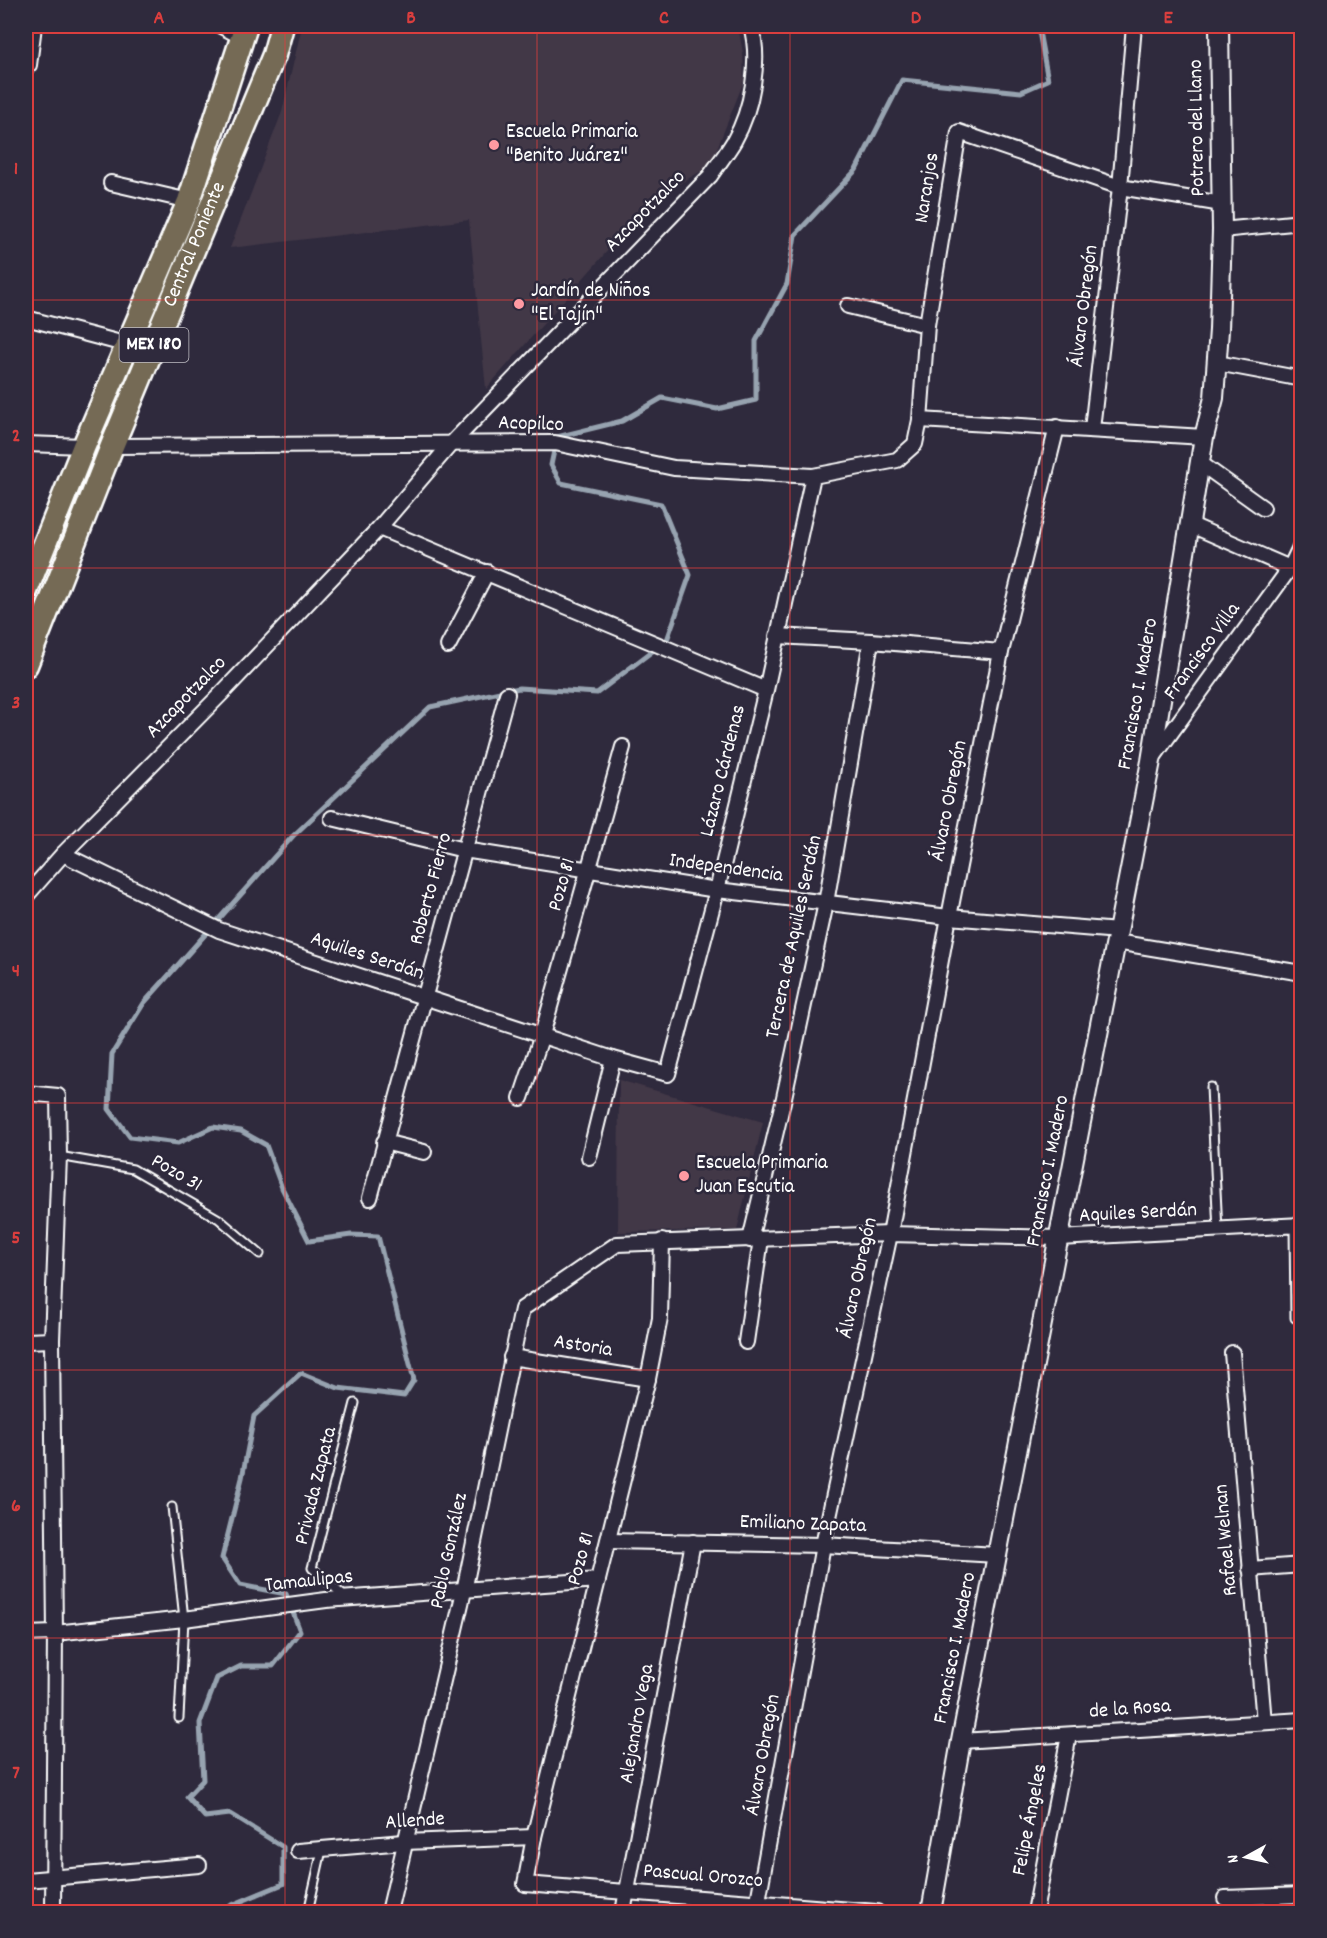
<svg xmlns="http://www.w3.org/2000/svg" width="1327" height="1938" font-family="Dekko,sans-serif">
<rect width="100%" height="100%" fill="#2f2a3d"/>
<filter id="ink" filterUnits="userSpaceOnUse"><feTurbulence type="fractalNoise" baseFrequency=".0167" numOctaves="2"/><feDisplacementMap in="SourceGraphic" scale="12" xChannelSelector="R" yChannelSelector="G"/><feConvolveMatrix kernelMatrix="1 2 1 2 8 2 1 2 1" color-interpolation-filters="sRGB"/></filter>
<g filter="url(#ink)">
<g fill="#423847">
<path d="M302 26H738L743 53 744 81 710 166 653 199 486 389 469 220 230 248 282 112Z"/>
<path d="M619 1080 763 1122 737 1230 618 1232Z"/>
</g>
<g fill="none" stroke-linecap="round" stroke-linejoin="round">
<path stroke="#97a3b0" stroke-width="5" d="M215 1912 283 1884V1847L230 1814 205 1817 187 1797 203 1780 200 1723 217 1678 241 1666H273L300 1631 286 1594 240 1585 222 1558 242 1478 254 1416 301 1373 338 1388 404 1396 414 1380 378 1236 351 1235 309 1241 282 1188 266 1145 241 1131 213 1127 178 1143 130 1137 109 1109 112 1054 144 1003 293 836 430 707 519 688 597 693 667 640 690 575 661 504 561 483 551 465 557 437 622 421 662 398 717 409 756 400V341L787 284 795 235 856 170 902 80 1021 92 1048 80 1038 26"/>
<defs>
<g id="service">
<path d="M1211 1087 1218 1231"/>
<path d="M59 1156 133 1169 219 1219 260 1254"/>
<path d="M1294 1226 1295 1318"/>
<path d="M172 1507 184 1619 179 1718"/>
<path d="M345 1597 312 1568 355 1403"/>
<path d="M308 1912 322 1850"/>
</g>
<g id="minor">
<path d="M221 26 244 38"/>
<path d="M26 65H29L34 26"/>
<path d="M111 183 189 201"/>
<path d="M1222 230 1302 222"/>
<path d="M848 306 927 325"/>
<path d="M26 318 151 351"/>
<path d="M1217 363 1302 379"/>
<path d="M920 420 1204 437"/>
<path d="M1092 429 1120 187 1134 26"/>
<path d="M26 444 84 446"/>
<path d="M112 446 555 443 674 468 813 476 897 460 915 444 920 420 927 325 959 132 1120 187 1222 204"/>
<path d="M1200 463 1263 508"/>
<path d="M1191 525 1290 568"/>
<path d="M379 528 766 690"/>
<path d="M777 636 871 641 1001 652"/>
<path d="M448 646 487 572"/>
<path d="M1152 759 1290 568 1302 543"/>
<path d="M332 818 464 850 717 890 949 917 1119 931"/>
<path d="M63 854 219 930 613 1059 668 1074 717 890 766 690 813 476"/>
<path d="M26 896 63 854 222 693 379 528 450 445 710 176C718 164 727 153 734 141 752 110 761 60 751 26"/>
<path d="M1116 942 1302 973"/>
<path d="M26 1093 58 1096 59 1156 52 1340 55 1633 53 1912"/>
<path d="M521 1098 542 1035 623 747"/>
<path d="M384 1142 424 1152"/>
<path d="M589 1157 613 1059"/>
<path d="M370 1198 507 694"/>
<path d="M750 1240 783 1102 826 903 871 641"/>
<path d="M662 1241 660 1318 648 1379 534 1837 525 1884 877 1912"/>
<path d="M26 1341 52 1340"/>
<path d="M746 1342 761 1239"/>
<path d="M1232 1353 1264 1722"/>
<path d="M511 1357 648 1379"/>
<path d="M608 1541 823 1545 997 1555"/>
<path d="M1250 1569 1302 1565"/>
<path d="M26 1634 55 1633 184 1619 326 1600 598 1580"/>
<path d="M961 1741 1302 1720"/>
<path d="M298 1851 404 1842 534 1837"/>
<path d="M26 1880 199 1865"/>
<path d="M1225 1898 1302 1895"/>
<path d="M389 1912 464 1591 522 1309 617 1244 890 1234 1059 1238 1302 1225"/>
<path d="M623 1912 693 1542"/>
<path d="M756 1912 823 1545 890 1234 949 917 1001 652 1057 427"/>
<path d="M1035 1912 1069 1735"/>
</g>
<path id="tertiary" d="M931 1912 961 1741 1151 761 1204 437 1214 398 1219 330 1222 230 1219 26"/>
<g id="primary">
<path d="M26 591 84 446 189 201 246 26"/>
<path id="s1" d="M26 665 112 446 274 55 282 26"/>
</g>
</defs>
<use href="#service" stroke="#fff" stroke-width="11"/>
<use href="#minor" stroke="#fff" stroke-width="18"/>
<use href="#tertiary" stroke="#fff" stroke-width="22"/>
<use href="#primary" stroke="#fff" stroke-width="27"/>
<use href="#service" stroke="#2f2a3d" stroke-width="7"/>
<use href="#minor" stroke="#2f2a3d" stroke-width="14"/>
<use href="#tertiary" stroke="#2f2a3d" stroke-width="18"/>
<use href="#primary" stroke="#746b55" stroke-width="22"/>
</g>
</g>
<path fill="none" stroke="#da3e3e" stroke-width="1.5" stroke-opacity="0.55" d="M285 26V1912M537 26V1912M790 26V1912M1042 26V1912M26 300H1302M26 568H1302M26 835H1302M26 1103H1302M26 1370H1302M26 1638H1302"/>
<g fill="#ff9aa2" stroke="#2f2a3d" stroke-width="2">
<circle cx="494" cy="145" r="6"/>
<circle cx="519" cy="304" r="6"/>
<circle cx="684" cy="1176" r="6"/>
</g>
<g text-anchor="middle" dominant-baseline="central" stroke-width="5" stroke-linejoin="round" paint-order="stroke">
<rect fill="#2f2a3d" stroke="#c1bfc5" stroke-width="1.5" x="119.5" y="328" width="69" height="34" rx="4.5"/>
<g font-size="20" font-weight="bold" fill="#fff">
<text x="154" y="345">MEX 180</text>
</g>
<g font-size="21" fill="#fff" stroke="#2f2a3d">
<text transform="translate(1198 128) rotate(-91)">Potrero del Llano</text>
<text transform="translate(928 188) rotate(-81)">Naranjos</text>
<text transform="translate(646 212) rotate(-46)">Azcapotzalco</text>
<text stroke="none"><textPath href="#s1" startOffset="453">Central Poniente</textPath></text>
<text transform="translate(1085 306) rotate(-83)">Álvaro Obregón</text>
<text transform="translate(531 425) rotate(2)">Acopilco</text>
<text transform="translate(1203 652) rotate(-54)">Francisco Villa</text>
<text transform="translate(1139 694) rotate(-80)">Francisco I. Madero</text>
<text transform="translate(187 698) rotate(-46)">Azcapotzalco</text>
<text transform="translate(724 771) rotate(-76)">Lázaro Cárdenas</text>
<text transform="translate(950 801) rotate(-79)">Álvaro Obregón</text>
<text transform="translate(726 869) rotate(8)">Independencia</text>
<text transform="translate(563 885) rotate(-74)">Pozo 81</text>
<text transform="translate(432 889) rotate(-75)">Roberto Fierro</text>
<text transform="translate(795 937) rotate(-78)">Tercera de Aquiles Serdán</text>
<text transform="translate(367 957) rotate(18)">Aquiles Serdán</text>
<text transform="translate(1049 1171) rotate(-79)">Francisco I. Madero</text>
<text transform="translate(176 1174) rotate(30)">Pozo 31</text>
<text transform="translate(1138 1214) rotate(-3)">Aquiles Serdán</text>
<text transform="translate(859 1278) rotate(-78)">Álvaro Obregón</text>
<text transform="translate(583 1347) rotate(9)">Astoria</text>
<text transform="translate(317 1486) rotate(-76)">Privada Zapata</text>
<text transform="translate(803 1525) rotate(2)">Emiliano Zapata</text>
<text transform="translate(1227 1540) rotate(-95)">Rafael Welnan</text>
<text transform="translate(450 1551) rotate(-78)">Pablo González</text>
<text transform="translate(582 1559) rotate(-75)">Pozo 81</text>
<text transform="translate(309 1582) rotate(-6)">Tamaulipas</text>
<text transform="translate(956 1648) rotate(-79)">Francisco I. Madero</text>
<text transform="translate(1130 1710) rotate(-4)">de la Rosa</text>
<text transform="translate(638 1724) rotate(-80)">Alejandro Vega</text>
<text transform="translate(764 1755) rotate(-80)">Álvaro Obregón</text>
<text transform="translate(1031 1820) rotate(-79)">Felipe Ángeles</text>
<text transform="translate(415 1822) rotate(-4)">Allende</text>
<text transform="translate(703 1877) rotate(5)">Pascual Orozco</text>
</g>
<g font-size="21" fill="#fff" stroke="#2f2a3d" text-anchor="start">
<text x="506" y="133">Escuela Primaria<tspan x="506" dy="24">"Benito Juárez"</tspan></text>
<text x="531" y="292">Jardín de Niños<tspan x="531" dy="24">"El Tajín"</tspan></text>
<text x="696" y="1164">Escuela Primaria<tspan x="696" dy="24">Juan Escutia</tspan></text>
</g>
</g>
<rect width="1327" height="1938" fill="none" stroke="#2f2a3d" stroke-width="66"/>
<g transform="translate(1246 1857) rotate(262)" stroke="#2f2a3d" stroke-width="4.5" paint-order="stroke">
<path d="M0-4.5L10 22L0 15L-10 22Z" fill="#ffffff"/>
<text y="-9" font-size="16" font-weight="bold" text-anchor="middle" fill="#ffffff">N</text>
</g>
<rect x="33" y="33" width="1261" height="1872" fill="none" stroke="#da3e3e" stroke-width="2"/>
<g font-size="20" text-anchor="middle" font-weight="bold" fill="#da3e3e">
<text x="159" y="23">A</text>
<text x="411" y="23">B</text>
<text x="664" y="23">C</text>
<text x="916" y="23">D</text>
<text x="1168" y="23">E</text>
<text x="16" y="174">1</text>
<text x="16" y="441">2</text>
<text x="16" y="708">3</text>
<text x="16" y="976">4</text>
<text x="16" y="1243">5</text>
<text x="16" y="1511">6</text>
<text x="16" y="1778">7</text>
</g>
</svg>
